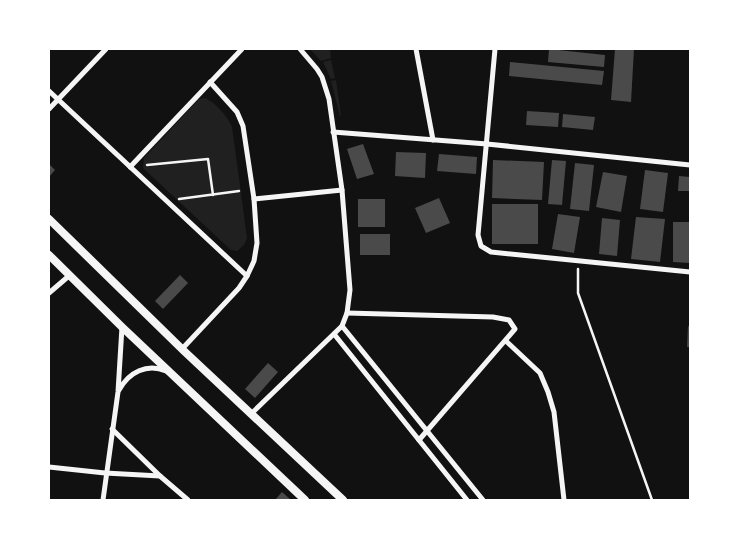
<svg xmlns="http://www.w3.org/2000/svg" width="739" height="549" font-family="'Work Sans',sans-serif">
<rect width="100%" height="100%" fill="#111"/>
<g fill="#202020">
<path d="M310 49H330L331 58 321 61Z"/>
<path d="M331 60 335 78 331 79 323 62Z"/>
<path d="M336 80 341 116H340L331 81Z"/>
<path d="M205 98C216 103 227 116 232 127L247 238 244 245 237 251 231 250 143 168 144 158 199 99Z"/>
</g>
<g fill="#4a4a4a">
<path d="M549 49 605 55 604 67 548 62Z"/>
<path d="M615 49H634L631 102 611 100Z"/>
<path d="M510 62 604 71 602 85 509 76Z"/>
<path d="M527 111 559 113 558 127 526 125Z"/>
<path d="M563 114 595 117 593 130 562 127Z"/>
<path d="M363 144 374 174 357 179 347 149Z"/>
<path d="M396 152 426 153 425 178 395 176Z"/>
<path d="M439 154 477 157 476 174 437 171Z"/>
<path d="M493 160 544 162 542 200 492 198Z"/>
<path d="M552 160 566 161 562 205 548 204Z"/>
<path d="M575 163 594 165 589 211 570 209Z"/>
<path d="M49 164 55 170 49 177Z"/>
<path d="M645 170 668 173 663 212 640 209Z"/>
<path d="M603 172 627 176 621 212 596 207Z"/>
<path d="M679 176 690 177V191H678Z"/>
<path d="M439 198 450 223 426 233 415 208Z"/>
<rect x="358" y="199" width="27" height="28"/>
<rect x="492" y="204" width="46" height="40"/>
<path d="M558 214 580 217 574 253 552 249Z"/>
<path d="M636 217 665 219 660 262 631 259Z"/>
<path d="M602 218 620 220 617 256 599 254Z"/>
<path d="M673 222H690V263L673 262Z"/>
<rect x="360" y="234" width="30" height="21"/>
<path d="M180 275 188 283 163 309 155 301Z"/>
<path d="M688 326 690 327V347H687Z"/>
<path d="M268 363 278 372 255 398 245 389Z"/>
<path d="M282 492 291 500H275Z"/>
</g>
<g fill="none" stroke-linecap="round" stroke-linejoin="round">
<g stroke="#f5f5f5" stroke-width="2.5">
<path d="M147 165 208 159 213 195"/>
<path d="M179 199 239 191"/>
<path d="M578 269V293L652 500"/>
</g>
<g stroke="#f5f5f5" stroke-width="5">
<path d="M416 49 433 140"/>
<path d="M495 49 478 235 481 246 491 252 690 272"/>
<path d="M49 91 247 276"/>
<path d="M49 109 106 49"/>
<path d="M333 132 487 144 690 165"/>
<path d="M130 167 242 49"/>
<path d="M254 199 342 190"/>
<path d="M49 293 70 275"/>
<path d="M347 313 493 317 509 320 515 329 419 440"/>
<path d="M342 326 483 500"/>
<path d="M334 334 467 500"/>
<path d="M506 341 540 373 548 392 554 412 564 500"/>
<path d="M182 349 239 288 247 276 254 261 257 243 254 199 243 126 237 112 210 82"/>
<path d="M119 390C129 372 147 363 166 371"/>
<path d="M251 414 342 326 347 313 350 290 342 190 329 99 322 77 317 69 300 49"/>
<path d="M112 429 160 476 188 500"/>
<path d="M49 467 105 473 160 476"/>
<path d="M103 500 118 392 122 327"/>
</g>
<g stroke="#f5f5f5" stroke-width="8">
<path d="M49 219 184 351 343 500"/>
<path d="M49 255 122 327 305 500"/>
</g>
</g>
<rect width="739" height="549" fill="none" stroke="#ffffff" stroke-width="100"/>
</svg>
